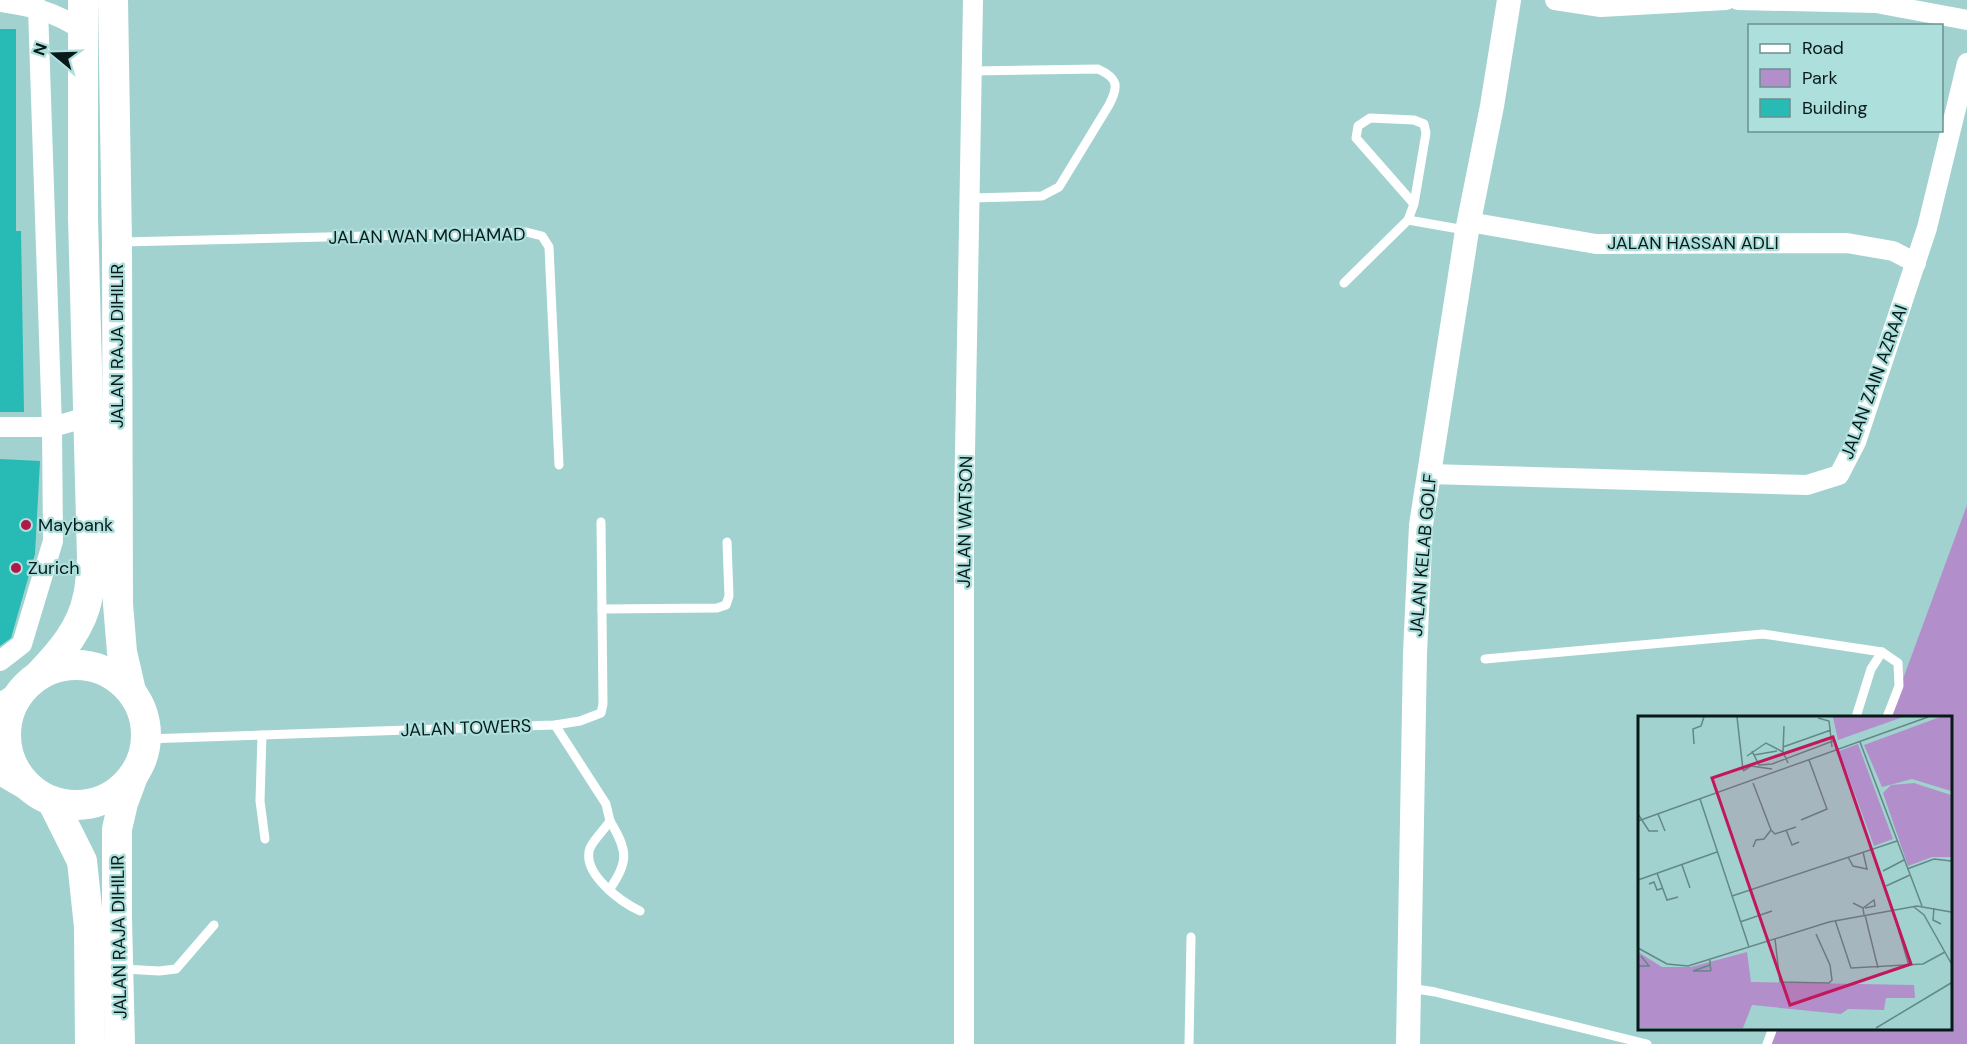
<svg xmlns="http://www.w3.org/2000/svg" width="1967" height="1044" font-family="'DM Sans',sans-serif">
<rect width="100%" height="100%" fill="#a1d2cf"/>
<path fill="#b28fcb" d="M1967 505V1044H1769L1775 1028H1950V717H1889Z"/>
<g fill="#28bab5">
<path d="M0 29H16V231H21L24 412H0Z"/>
<path d="M0 459 40 461 35 554 11 638 0 646Z"/>
</g>
<g fill="none" stroke-linecap="round" stroke-linejoin="round">
<g stroke="#fff" stroke-width="9">
<path d="M971 198 1042 196 1059 187 1109 105C1119 86 1118 78 1098 69L972 71"/>
<path d="M1408 220 1414 204 1356 138 1358 126 1370 118 1414 120 1424 124 1426 133 1414 204"/>
<path d="M122 242 526 232 542 236 549 247 559 465"/>
<path d="M1344 283 1408 220 1465 230"/>
<path d="M602 609 717 608 726 605 729 596 727 542"/>
<path d="M1485 659 1763 634 1882 652 1898 663 1899 686 1887 717"/>
<path d="M1856 717 1871 669 1882 652"/>
<path d="M555 725 606 804 610 821C604 830 594 839 590 848 581 873 621 902 640 911"/>
<path d="M262 735 260 801 265 839"/>
<path d="M146 739 555 725 580 721 601 713 603 704 601 522"/>
<path d="M609 890C629 862 628 851 610 821"/>
<path d="M124 969 159 971 176 969 214 925"/>
<path d="M1410 988 1435 992 1647 1044"/>
<path d="M1189 1044 1191 937"/>
<path d="M1767 1044 1773 1028"/>
</g>
<g stroke="#fff" stroke-width="20">
<path d="M1555 0 1601 7 1726 0"/>
<path d="M1738 0 1876 3 1967 20"/>
<path d="M0 2C34 7 53 11 82 30"/>
<path d="M1469 222 1596 244 1847 243 1893 251 1916 263"/>
<path d="M0 427H52L88 417"/>
<path d="M1429 474 1807 485 1839 475 1856 442 1927 228 1967 63"/>
<path d="M0 661 22 644 53 541 52 427 38 8"/>
<path d="M964 1044V510L973 0"/>
</g>
<path stroke="#fff" stroke-width="24" d="M1408 1044 1415 653 1421 525 1467 231 1492 106 1509 0"/>
<g stroke="#fff" stroke-width="27">
<path d="M0 707 18 696"/>
<path d="M0 771 29 788"/>
</g>
<g stroke="#fff" stroke-width="30">
<path d="M113 0 117 243 118 604 122 652 131 691"/>
<circle cx="76" cy="735" r="70"/>
<path d="M39 675C61 652 82 628 88 596 91 583 91 570 92 558L83 217V0"/>
<path d="M52 801 82 861 89 927 90 1044"/>
<path d="M120 1044 117 918V829L123 803 133 776"/>
</g>
</g>
<g fill="#ae1a47" stroke="#addfdc" stroke-width="2">
<circle cx="26" cy="525" r="6"/>
<circle cx="16" cy="568" r="6"/>
</g>
<g text-anchor="middle" dominant-baseline="central" stroke-width="4.5" stroke-linejoin="round" paint-order="stroke">
<g font-size="18" fill="#071a19" stroke="#addfdc">
<text transform="translate(427 236) rotate(-1)">JALAN WAN MOHAMAD</text>
<text x="1693" y="243">JALAN HASSAN ADLI</text>
<text transform="translate(117 346) rotate(-90)">JALAN RAJA DIHILIR</text>
<text transform="translate(1874 382) rotate(-70)">JALAN ZAIN AZRAAI</text>
<text transform="translate(965 522) rotate(-89)">JALAN WATSON</text>
<text transform="translate(1423 555) rotate(-85)">JALAN KELAB GOLF</text>
<text transform="translate(466 728) rotate(-2)">JALAN TOWERS</text>
<text transform="translate(119 937) rotate(-91)">JALAN RAJA DIHILIR</text>
</g>
<g font-size="18" fill="#071a19" stroke="#addfdc" text-anchor="start">
<text x="38" y="525">Maybank</text>
<text x="28" y="568">Zurich</text>
</g>
</g>
<g transform="translate(1638 716)">
<rect width="314" height="314" fill="#a1d2cf"/>
<path d="M195 1H265L200 24ZM302 1H313V75L274 63 244 71 226 29ZM220 28 255 123 236 130 201 35ZM276 67 313 79V141H294L270 150 245 77 253 69ZM0 236 24 251H53L109 236 113 266 276 269 277 282H248L246 294 210 293 203 298 114 289 105 312H0Z" fill="#b28fcb"/>
<path fill="none" stroke="#638886" stroke-width="1.5" d="M99 1 105 54M180 2 191 5 194 31M146 10 145 36 150 47M222 26 284 190M56 28 55 13 63 10 66 1M145 31 193 14M114 35 121 49 134 48 195 25M116 39 139 35M109 40 128 27 145 36M105 55 113 50 134 53M115 67 133 114M62 83 111 231M0 98 11 115H20M20 98 27 115M163 104 189 93 171 44M0 105 290 1M133 114 137 118 158 111M148 114 154 129 161 126M115 131 118 124 126 123 133 114M210 141 215 150 229 153 225 136M44 149 52 172M269 153 296 143 313 145M245 155 266 144M19 157 29 184 40 181M0 164 79 136M11 168 16 166 19 174 25 172M248 170 272 159M94 180 259 125M215 187 225 192 226 199M276 191 286 199 313 247M225 192 236 184 237 190 227 192M296 192 295 204 303 208M255 195 271 250M227 199 240 252M197 204 213 252 285 248 307 236M102 206 134 195M137 223 142 266 191 267 194 264 192 249 178 218M0 232 29 248 50 250 191 206 279 190 313 196M72 244V249L73 254 72 255H55L72 249M0 250H11L3 240M238 312 313 267"/>
<path fill="#c2185b" fill-opacity="0.15" stroke="#c2185b" stroke-width="3" d="M195 21 273 248 152 289 74 62Z"/>
<rect width="314" height="314" fill="none" stroke="#071a19" stroke-width="3"/>
</g>
<rect x="1748" y="24" width="195" height="108" fill="#addfdc" stroke="#6b908e" stroke-width="1.5"/>
<rect x="1760" y="44" width="30" height="9" fill="#ffffff" stroke="#6b908e" stroke-width="1.5"/>
<text x="1802" y="54" font-size="18" fill="#071a19">Road</text>
<rect x="1760" y="69" width="30" height="18" fill="#b28fcb" stroke="#6b908e" stroke-width="1.5"/>
<text x="1802" y="84" font-size="18" fill="#071a19">Park</text>
<rect x="1760" y="99" width="30" height="18" fill="#28bab5" stroke="#6b908e" stroke-width="1.5"/>
<text x="1802" y="114" font-size="18" fill="#071a19">Building</text>
<g transform="translate(54 54) rotate(289)" stroke="#addfdc" stroke-width="4.5" paint-order="stroke">
<path d="M0-4.5L10 22L0 15L-10 22Z" fill="#071a19"/>
<text y="-9" font-size="16" font-weight="bold" text-anchor="middle" fill="#071a19">N</text>
</g>
</svg>
